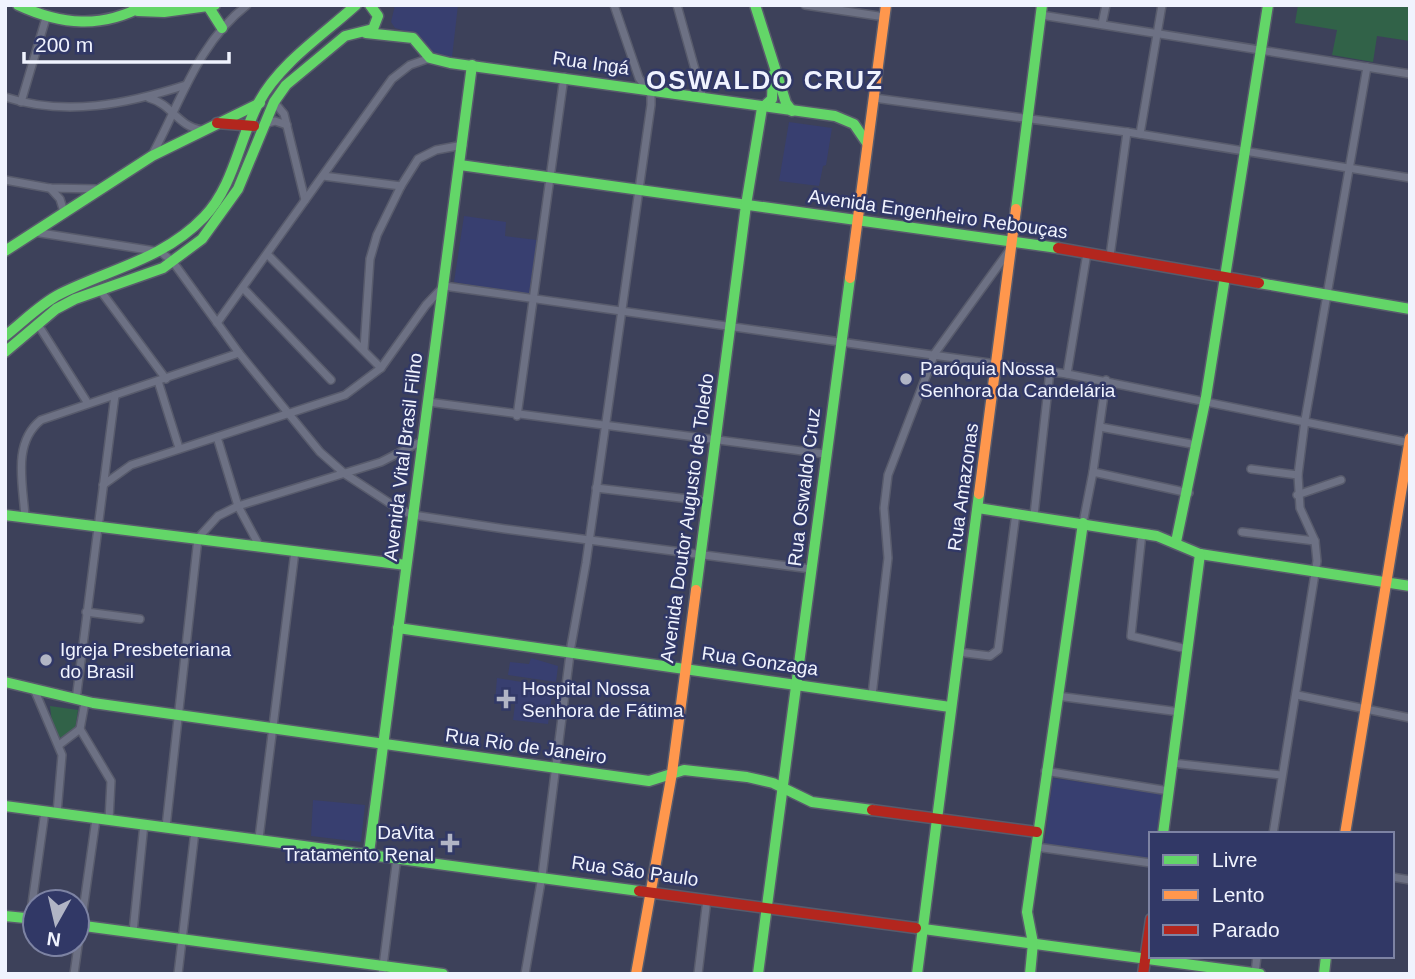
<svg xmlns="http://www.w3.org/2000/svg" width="1415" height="979" font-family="Arial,sans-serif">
<rect width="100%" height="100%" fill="#3d415a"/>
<g fill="#383f70">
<path d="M395 5H458L452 57 435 55 416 34 395 28 391 22Z"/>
<path d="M789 122 832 128 826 165 823 166 819 186 779 181Z"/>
<path d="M464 216 506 222 505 236 537 240 529 295 454 282Z"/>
<path d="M531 658 558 666 556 682 508 675 510 662 529 664Z"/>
<path d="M497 678 553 687 548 724 513 720 515 704 495 702Z"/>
<path d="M1053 778 1164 794 1159 834H1151V861L1044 846Z"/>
<path d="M313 800 365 805 361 842 311 836Z"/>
</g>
<g fill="#316248">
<path d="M1298 5H1410V41L1377 36 1373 62 1332 55 1337 30 1295 23Z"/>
<path d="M50 706 78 710 75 730 65 738 59 737 52 723Z"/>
</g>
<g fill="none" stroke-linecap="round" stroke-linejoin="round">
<defs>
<g id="street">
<path d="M677 5 703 98"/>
<path d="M805 5 885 17"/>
<path d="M1041 15 1410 74"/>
<path d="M1102 24 1106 5"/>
<path d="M5 97C66 117 127 104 186 85"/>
<path d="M149 98C172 104 178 127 202 130"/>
<path d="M874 98 1127 132 1410 178"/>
<path d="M21 102 46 18"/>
<path d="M274 102 284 114 305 200"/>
<path d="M264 124 275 121 287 125"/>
<path d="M1140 134 1162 5"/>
<path d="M152 155C181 102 197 44 247 5"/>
<path d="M323 176 401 186"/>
<path d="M5 180 49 188 98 189"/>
<path d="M50 188 60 199 64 212"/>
<path d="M34 232 161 252 173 262 239 353 320 452 345 474 397 508 413 515 505 529 811 569"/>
<path d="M268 255 381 368"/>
<path d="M1110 256 1127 132"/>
<path d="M244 289 331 380"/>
<path d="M100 290 166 379"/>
<path d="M37 323 87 402"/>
<path d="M217 323 392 79 410 65 430 58"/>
<path d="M364 349 370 259 377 235 401 186 418 159 436 150 463 145"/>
<path d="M1067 374 1087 253"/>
<path d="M158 381 179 448"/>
<path d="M428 402 825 454"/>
<path d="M517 416 564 77"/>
<path d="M1100 427 1197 445"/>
<path d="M217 437 238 506 260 547"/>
<path d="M1251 469 1298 475"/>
<path d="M1093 472 1106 380"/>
<path d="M103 485 131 465 345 395 381 368 426 305 444 286 1067 374 1410 443"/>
<path d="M596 488 706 501"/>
<path d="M1297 495 1341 480"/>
<path d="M1034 515 1050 371"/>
<path d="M25 517C23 484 12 443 41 420L239 353"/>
<path d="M1083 523 1093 472 1189 493"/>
<path d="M1242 532 1315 541"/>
<path d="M1142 533 1131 636 1187 649"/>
<path d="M86 612 140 619"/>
<path d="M958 652 990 656 998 650 1016 513"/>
<path d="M34 689 62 755 57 813"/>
<path d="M872 695 888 558 884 508 888 475 935 353 1011 248"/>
<path d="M1297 695 1410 718"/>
<path d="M1057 696 1180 712"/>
<path d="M76 700 115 395"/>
<path d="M85 702 80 729 111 781 109 820"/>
<path d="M59 745 80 729"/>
<path d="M1172 763 1281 775"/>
<path d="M1045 771 1169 791"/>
<path d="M166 827 198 538 218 516 238 506 381 462 424 440"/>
<path d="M1273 834 1317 561 1315 541 1300 508 1298 475 1305 420 1367 67"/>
<path d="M259 838 295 551"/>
<path d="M1036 847 1151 863"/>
<path d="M1392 877 1410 880"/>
<path d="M30 918 45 811"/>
<path d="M133 932 144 824"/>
<path d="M1255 973 1257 956"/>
<path d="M74 974 96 819"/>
<path d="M178 974 195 831"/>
<path d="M382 974 397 857"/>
<path d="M525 974 542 876 571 646 586 563 651 105V95L639 78 614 5"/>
<path d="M698 974 707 899"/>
</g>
<g id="fast">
<path d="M18 5C61 25 102 29 145 5"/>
<path d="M755 5 786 103 792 111"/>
<path d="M208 6 222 28"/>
<path d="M138 11 164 12 215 5"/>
<path d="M366 33 413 38 430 58 450 63 835 116 854 124 867 143"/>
<path d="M762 108 772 99 773 75"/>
<path d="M460 165 1058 248"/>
<path d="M1016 209 1042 5"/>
<path d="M5 251 152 156 260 103"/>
<path d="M1259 283 1410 309"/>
<path d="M5 336C22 323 40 304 60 294 110 269 164 259 204 217 234 186 239 139 259 102 280 63 323 35 356 5"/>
<path d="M5 352 56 309 75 299 163 268 202 239 238 189 274 102 286 85 345 36 373 29 378 16 370 5"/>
<path d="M978 508 1157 536 1200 554 1410 586"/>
<path d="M5 515 406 565"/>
<path d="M1176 542 1206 397 1268 5"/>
<path d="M696 590 746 205 762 108"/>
<path d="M398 628 950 707"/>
<path d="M5 682 93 703 649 781 684 770 747 777 773 783 812 802 872 810"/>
<path d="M5 806 639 891"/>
<path d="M1163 834 1200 554"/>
<path d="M369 853 472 65"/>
<path d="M5 916 35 919"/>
<path d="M77 925 443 974"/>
<path d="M916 928 1260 974"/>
<path d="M758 974 850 278"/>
<path d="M917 974 979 494"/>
<path d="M1030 974 1033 943 1027 912 1083 523"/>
<path d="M1324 974 1326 956"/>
</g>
<g id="slow">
<path d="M850 278 886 5"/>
<path d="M979 494 1016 209"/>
<path d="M1345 834 1410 438"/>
<path d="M636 974 672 773 696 590"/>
</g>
<g id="jam">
<path d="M217 123 254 126"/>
<path d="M1058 248 1259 283"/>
<path d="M872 810 1037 832"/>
<path d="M639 891 916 928"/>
<path d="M1143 974 1151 919"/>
</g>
</defs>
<use href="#street" stroke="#585b6c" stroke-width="10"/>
<use href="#fast" stroke="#585b6c" stroke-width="13"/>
<use href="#slow" stroke="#585b6c" stroke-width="13"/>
<use href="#jam" stroke="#585b6c" stroke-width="13"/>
<use href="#street" stroke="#6d7184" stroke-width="7"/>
<use href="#fast" stroke="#63d668" stroke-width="10"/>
<use href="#slow" stroke="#ff974d" stroke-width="10"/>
<use href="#jam" stroke="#b3261e" stroke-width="10"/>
</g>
<g fill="#b1b5c5" stroke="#313866" stroke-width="2.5">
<circle cx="906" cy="379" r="7"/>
<circle cx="46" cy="660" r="7"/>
<path d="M502.5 688.5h7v7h7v7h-7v7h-7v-7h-7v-7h7z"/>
<path d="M446.5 832.5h7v7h7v7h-7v7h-7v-7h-7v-7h7z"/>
</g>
<g text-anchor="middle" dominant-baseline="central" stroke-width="5" stroke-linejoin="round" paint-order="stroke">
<g font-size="19" fill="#f0f3fe" stroke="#313866">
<text transform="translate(591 63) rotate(8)">Rua Ingá</text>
<text transform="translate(938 214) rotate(8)">Avenida Engenheiro Rebouças</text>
<text transform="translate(403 457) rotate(-83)">Avenida Vital Brasil Filho</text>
<text transform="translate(804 487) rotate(-83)">Rua Oswaldo Cruz</text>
<text transform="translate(963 487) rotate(-82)">Rua Amazonas</text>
<text transform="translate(687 518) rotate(-82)">Avenida Doutor Augusto de Toledo</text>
<text transform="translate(760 661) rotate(8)">Rua Gonzaga</text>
<text transform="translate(526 746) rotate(8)">Rua Rio de Janeiro</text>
<text transform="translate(635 871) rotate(8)">Rua São Paulo</text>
</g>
<g font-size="19" fill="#f0f3fe" stroke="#313866" text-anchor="start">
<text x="920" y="368">Paróquia Nossa<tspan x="920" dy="22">Senhora da Candelária</tspan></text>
<text x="60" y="649">Igreja Presbeteriana<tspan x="60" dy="22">do Brasil</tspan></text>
<text x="522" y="688">Hospital Nossa<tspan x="522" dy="22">Senhora de Fátima</tspan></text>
<text x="434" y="832" text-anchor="end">DaVita<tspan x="434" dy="22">Tratamento Renal</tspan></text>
</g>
<g font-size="26" font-weight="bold" letter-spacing="2" fill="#f0f3fe" stroke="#313866">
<text x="765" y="80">OSWALDO CRUZ</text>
</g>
</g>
<rect width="1415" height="979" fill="none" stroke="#f0f3fe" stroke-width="14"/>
<rect x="1149" y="832" width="245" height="126" fill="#313866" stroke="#7d83a3" stroke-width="2"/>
<rect x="1163" y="855" width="35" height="10" fill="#63d668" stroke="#7d83a3" stroke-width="2"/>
<text x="1212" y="867" font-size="21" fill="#f0f3fe">Livre</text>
<rect x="1163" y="890" width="35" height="10" fill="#ff974d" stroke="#7d83a3" stroke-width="2"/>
<text x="1212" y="902" font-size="21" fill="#f0f3fe">Lento</text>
<rect x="1163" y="925" width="35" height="10" fill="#b3261e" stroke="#7d83a3" stroke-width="2"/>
<text x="1212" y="937" font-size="21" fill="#f0f3fe">Parado</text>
<g transform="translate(56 923) rotate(188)"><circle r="33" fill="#313866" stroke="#7d83a3" stroke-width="2"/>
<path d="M0-5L12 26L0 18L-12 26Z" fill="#b1b5c5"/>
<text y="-10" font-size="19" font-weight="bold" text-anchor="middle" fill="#f0f3fe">N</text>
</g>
<path d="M24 52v10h205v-10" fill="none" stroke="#f0f3fe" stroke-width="3.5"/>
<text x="35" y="52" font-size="21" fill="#f0f3fe" stroke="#313866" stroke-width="5" paint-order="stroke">200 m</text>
</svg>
